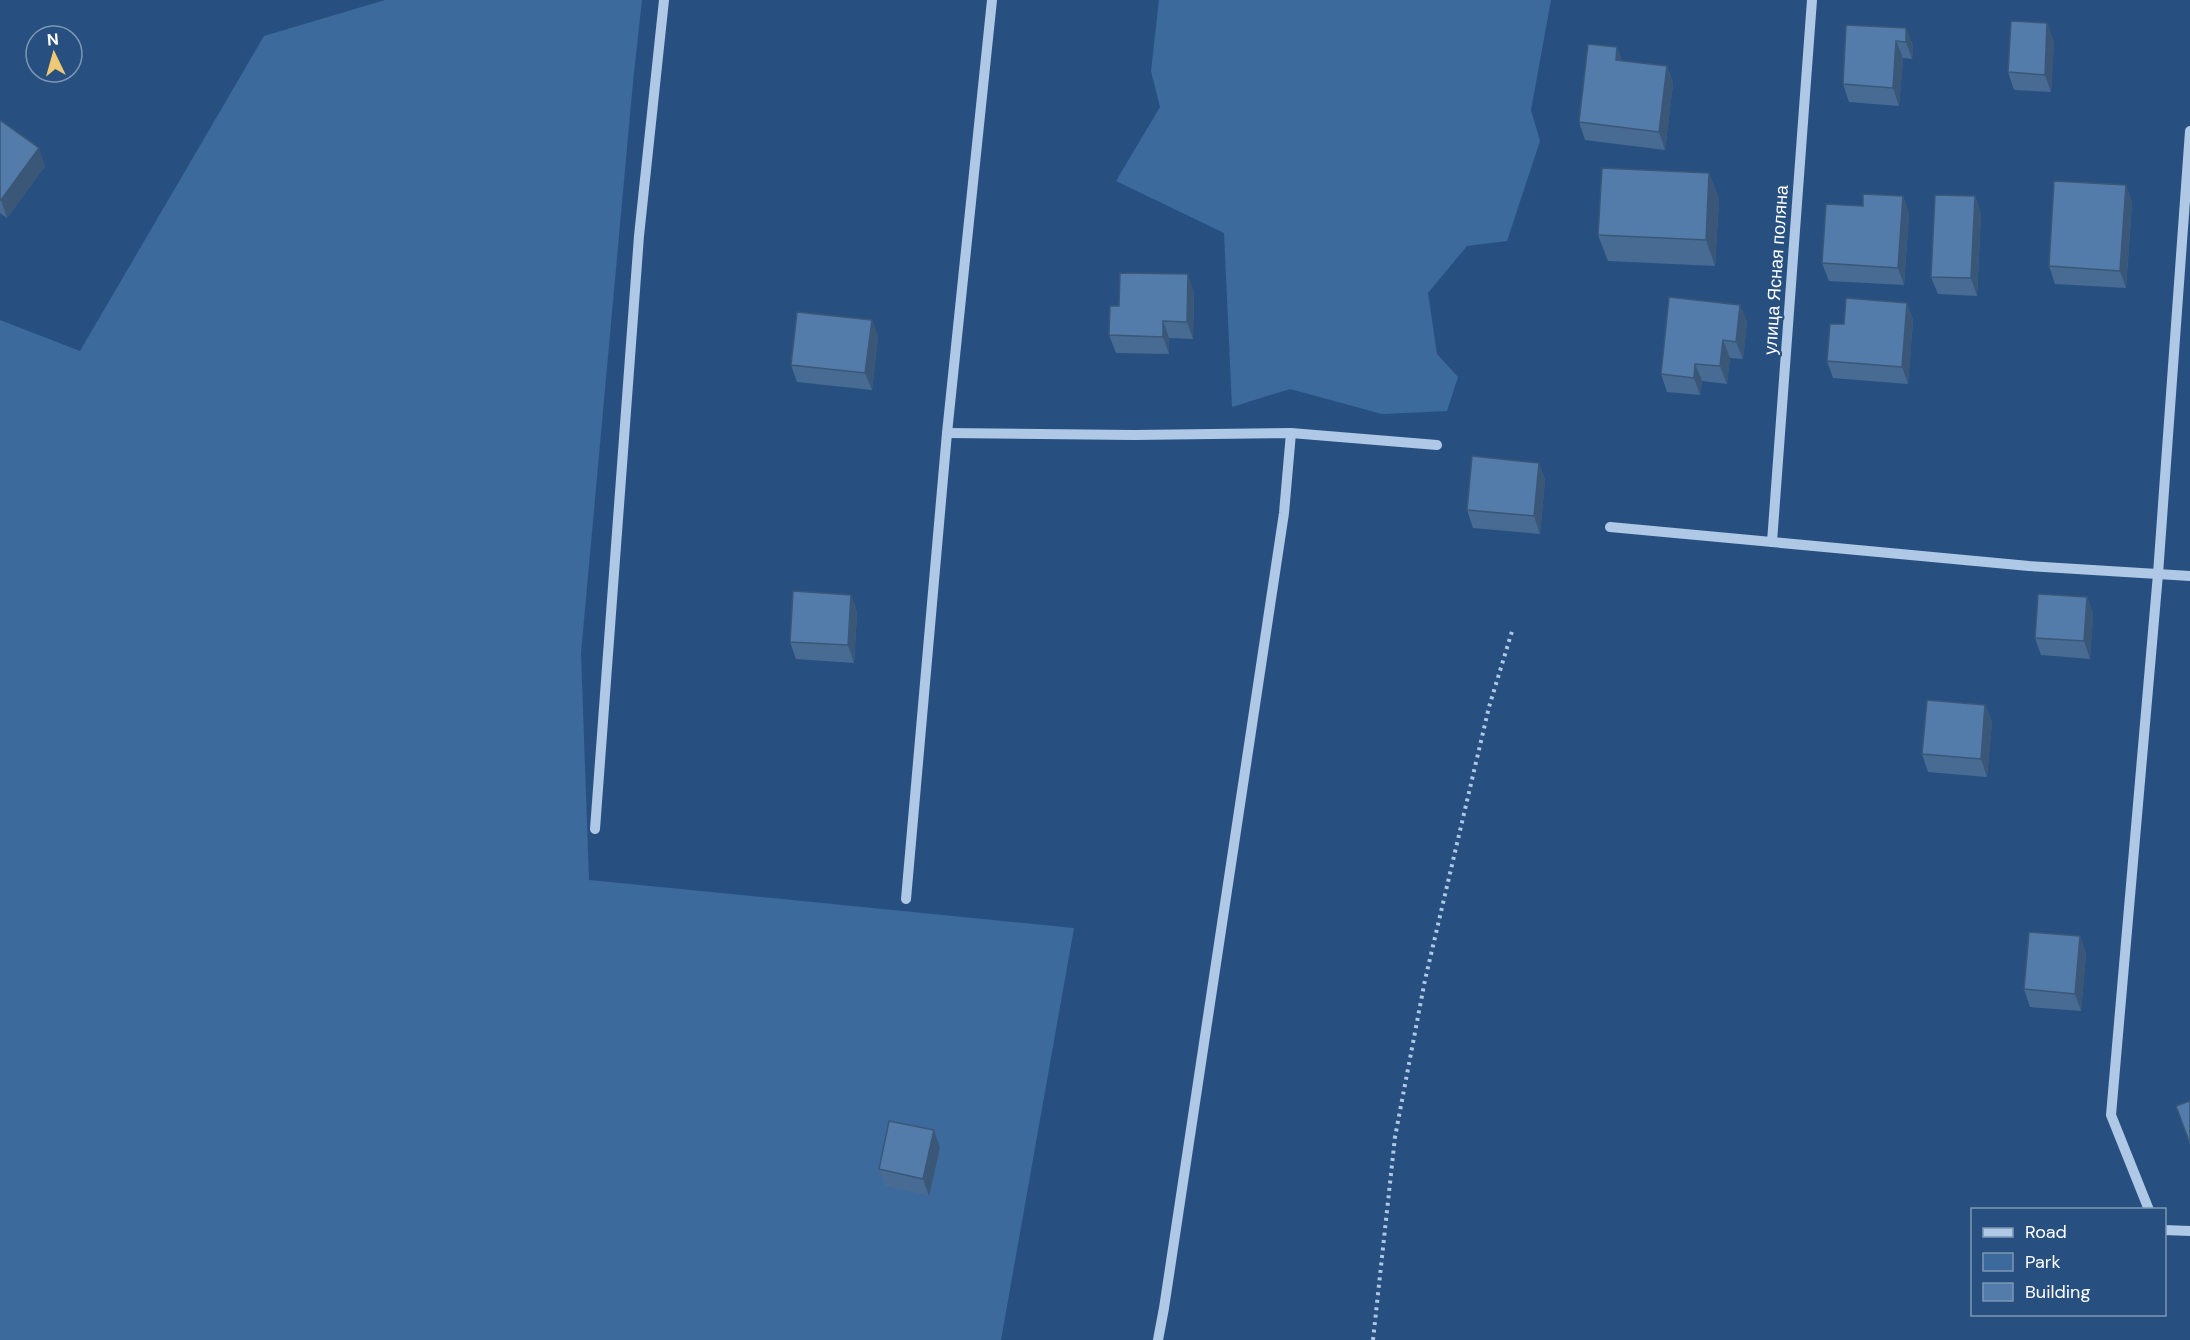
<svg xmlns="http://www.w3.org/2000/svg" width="2190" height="1340" font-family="'DM Sans',sans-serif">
<rect width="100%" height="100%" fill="#275080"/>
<g fill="#3c6a9d">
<path d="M385 0H642L633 82 581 653 589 880 1074 928 1001 1340H0V320L80 351 264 36Z"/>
<path d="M1159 0H1551L1531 110 1540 141 1507 241 1467 246 1428 293 1437 354 1458 377 1447 411 1382 414 1290 389 1232 407 1224 233 1116 181 1160 107 1151 71Z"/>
</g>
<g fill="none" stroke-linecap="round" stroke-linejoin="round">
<path stroke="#aec8e6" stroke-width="4" stroke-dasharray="3 4.5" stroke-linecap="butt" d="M1373 1340 1395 1137 1425 980 1489 707 1513 628"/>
<g stroke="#aec8e6" stroke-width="10">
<path d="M947 433 1134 435 1291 433 1437 445"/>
<path d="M1610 527 2029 566 2190 576"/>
<path d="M1772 542 1812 0"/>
<path d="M595 829 639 236 664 0"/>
<path d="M906 899 947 433 992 0"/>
<path d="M2149 1210 2111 1115 2158 574 2190 131"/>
<path d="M2164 1230 2190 1231"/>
<path d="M1158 1340 1164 1308 1284 513 1291 433"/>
</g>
</g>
<g fill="#476b92">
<path d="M1906 28 1913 46 1912 59 1903 58 1899 106 1849 102 1843 84Z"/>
<path d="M2054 41 2051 92 2014 90 2008 72Z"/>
<path d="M1617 47 1622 61 1667 66 1673 83 1665 150 1585 140 1579 122Z"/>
<path d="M0 120 45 166 7 218 0 213Z"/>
<path d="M1709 173 1719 199 1715 266 1608 261 1598 235Z"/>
<path d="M2126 185 2132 203 2126 288 2055 284 2049 266Z"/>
<path d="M1903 196 1909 214 1904 285 1829 281 1822 263 1863 206Z"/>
<path d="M1975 196 1981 214 1977 296 1938 294 1931 277Z"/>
<path d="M1194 292 1193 339 1169 338V354L1116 353 1109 335 1119 306Z"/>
<path d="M1907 303 1913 320 1908 384 1833 378 1827 361 1844 324Z"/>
<path d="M1740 305 1747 322 1743 359 1730 358 1727 384 1702 381 1700 395 1667 392 1661 374Z"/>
<path d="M872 320 878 337 872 390 797 382 791 365Z"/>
<path d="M1539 463 1545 480 1540 534 1473 528 1467 510Z"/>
<path d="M851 595 857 612 854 663 796 659 790 642Z"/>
<path d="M2087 597 2093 614 2090 659 2041 655 2035 638Z"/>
<path d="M1985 705 1992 722 1987 777 1928 772 1922 754Z"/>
<path d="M2080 936 2086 954 2081 1011 2030 1007 2024 989Z"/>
<path d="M940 1148 929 1196 885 1186 879 1169Z"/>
</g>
<g fill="#3a5777">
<path d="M2047 23 2054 41 2051 92 2045 75Z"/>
<path d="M1906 28 1913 46 1912 59 1906 42Z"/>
<path d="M1896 41 1903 58 1899 106 1893 88Z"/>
<path d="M1617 47 1623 64 1616 60Z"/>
<path d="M1667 66 1673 83 1665 150 1659 132Z"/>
<path d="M39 148 45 166 7 218 1 200Z"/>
<path d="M1709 173 1719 199 1715 266 1706 240Z"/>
<path d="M2126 185 2132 203 2126 288 2120 271Z"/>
<path d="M1903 196 1909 214 1904 285 1898 268Z"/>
<path d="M1975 196 1981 214 1977 296 1971 278Z"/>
<path d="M1188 274 1194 292 1193 339 1187 322Z"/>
<path d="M1907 303 1913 320 1908 384 1902 367Z"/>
<path d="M1740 305 1747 322 1743 359 1736 342Z"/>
<path d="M872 320 878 337 872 390 865 373Z"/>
<path d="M1163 321 1169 338V354L1163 337Z"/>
<path d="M1723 340 1730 358 1727 384 1720 366Z"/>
<path d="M1695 364 1702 381 1700 395 1694 378Z"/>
<path d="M1539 463 1545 480 1540 534 1534 516Z"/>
<path d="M851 595 857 612 854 663 848 645Z"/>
<path d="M2087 597 2093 614 2090 659 2084 641Z"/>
<path d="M1985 705 1992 722 1987 777 1981 759Z"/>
<path d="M2080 936 2086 954 2081 1011 2075 994Z"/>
<path d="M934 1130 940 1148 929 1196 923 1179Z"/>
</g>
<g fill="#537caa" stroke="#3a5777" stroke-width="1.5">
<path d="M2011 21 2047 23 2045 75 2008 72Z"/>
<path d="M1846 25 1906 28V42L1896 41 1893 88 1843 84Z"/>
<path d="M1588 44 1617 47 1616 60 1667 66 1659 132 1579 122Z"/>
<path d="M0 120 39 148 1 200H0Z"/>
<path d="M1602 168 1709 173 1706 240 1598 235Z"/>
<path d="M2054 181 2126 185 2120 271 2049 266Z"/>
<path d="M1863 194 1903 196 1898 268 1822 263 1826 204 1863 206Z"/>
<path d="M1935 195 1975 196 1971 278 1931 277Z"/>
<path d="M1120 273 1188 274 1187 322 1163 321V337L1109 335 1110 306H1119Z"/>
<path d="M1669 297 1740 305 1736 342 1723 340 1720 366 1695 364 1694 378 1661 374Z"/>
<path d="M1846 298 1907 303 1902 367 1827 361 1830 324H1844Z"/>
<path d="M797 312 872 320 865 373 791 365Z"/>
<path d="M1472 456 1539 463 1534 516 1467 510Z"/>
<path d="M793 591 851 595 848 645 790 642Z"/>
<path d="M2038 594 2087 597 2084 641 2035 638Z"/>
<path d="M1927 700 1985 705 1981 759 1922 754Z"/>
<path d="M2029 932 2080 936 2075 994 2024 989Z"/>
<path d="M2190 1101V1144L2176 1106Z"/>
<path d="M889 1121 934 1130 923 1179 879 1169Z"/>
</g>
<g text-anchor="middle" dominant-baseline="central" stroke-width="4.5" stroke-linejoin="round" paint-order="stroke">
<g font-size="18" fill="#fff" stroke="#275080">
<text transform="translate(1776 270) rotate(-86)">улица Ясная поляна</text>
</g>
</g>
<rect x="1971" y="1208" width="195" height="108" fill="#275080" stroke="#7d96b3" stroke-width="1.5"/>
<rect x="1983" y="1228" width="30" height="9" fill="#aec8e6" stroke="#7d96b3" stroke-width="1.5"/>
<text x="2025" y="1238" font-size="18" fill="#ffffff">Road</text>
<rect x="1983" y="1253" width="30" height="18" fill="#3c6a9d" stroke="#7d96b3" stroke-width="1.5"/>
<text x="2025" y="1268" font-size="18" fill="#ffffff">Park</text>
<rect x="1983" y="1283" width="30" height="18" fill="#537caa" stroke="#7d96b3" stroke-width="1.5"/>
<text x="2025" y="1298" font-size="18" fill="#ffffff">Building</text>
<g transform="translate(54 54) rotate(355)"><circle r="28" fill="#275080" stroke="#7d96b3" stroke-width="1.5"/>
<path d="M0-4.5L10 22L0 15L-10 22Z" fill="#eec874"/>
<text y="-9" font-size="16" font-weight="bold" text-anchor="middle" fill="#ffffff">N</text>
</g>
</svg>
